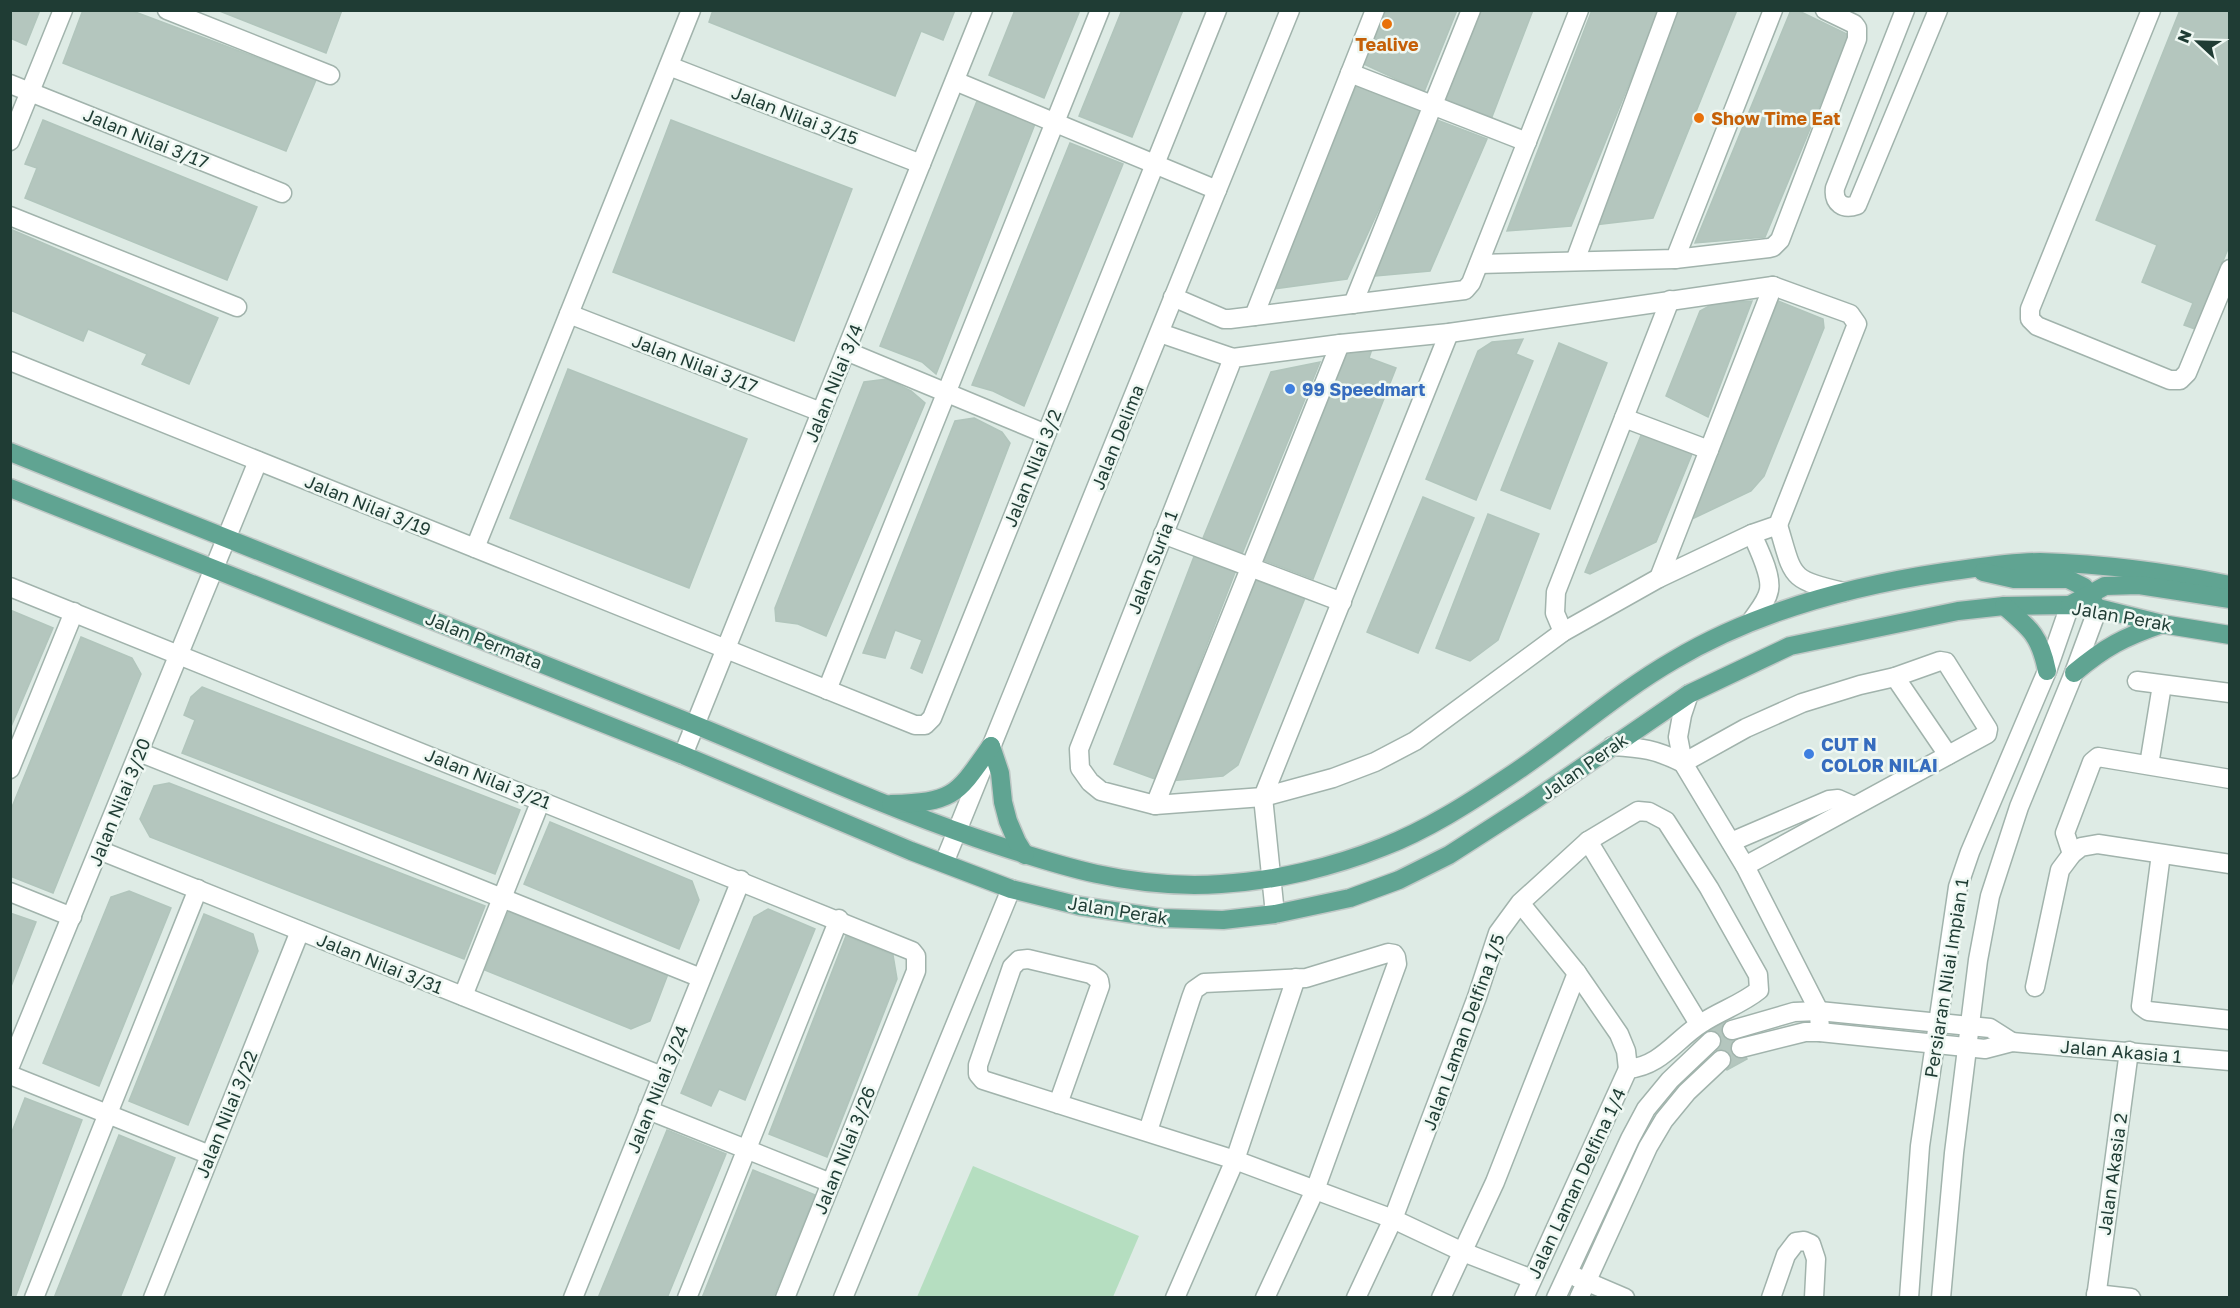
<svg xmlns="http://www.w3.org/2000/svg" width="2240" height="1308" font-family="'Golos Text',sans-serif">
<rect width="100%" height="100%" fill="#deebe5"/>
<path fill="#b5dec0" d="M973 1166 1139 1236 1113 1297H917Z"/>
<g fill="#b4c6be" stroke="#b1c5bc" stroke-width="1.5">
<path d="M10 10H40L26 45 10 38Z"/>
<path d="M83 10H130L316 80 286 151 63 63Z"/>
<path d="M217 10H342L326 53Z"/>
<path d="M713 10H955L943 40 921 31 895 96 709 22Z"/>
<path d="M1015 10H1080L1044 98 989 75Z"/>
<path d="M1122 10H1183L1132 137 1079 116Z"/>
<path d="M1386 10H1457L1424 92 1364 64Z"/>
<path d="M1480 10H1533L1490 122 1443 101Z"/>
<path d="M1592 10H1659L1571 226 1507 231Z"/>
<path d="M1674 10H1737L1653 218 1593 225Z"/>
<path d="M1791 10H1797L1849 35 1765 237 1695 243Z"/>
<path d="M2180 10H2223L2230 13V244L2195 329 2184 325 2193 303 2142 282 2157 245 2096 220Z"/>
<path d="M1357 84 1424 110 1347 279 1273 289Z"/>
<path d="M977 101 1035 124 936 374 922 362 880 346Z"/>
<path d="M1429 117 1487 139 1430 271 1365 277Z"/>
<path d="M43 120 257 207 227 280 25 198 37 168 25 164Z"/>
<path d="M671 120 852 189 794 341 613 272Z"/>
<path d="M1070 143 1123 164 1024 406 993 391 972 385Z"/>
<path d="M10 229 218 318 189 384 142 364 147 354 88 329 83 341 10 310Z"/>
<path d="M1752 301 1708 417 1666 396 1700 311 1713 304Z"/>
<path d="M1778 301 1823 319 1824 328 1764 476 1751 491 1692 519Z"/>
<path d="M1523 339 1516 354 1533 361 1476 500 1426 479 1478 351 1492 342Z"/>
<path d="M1559 343 1607 363 1550 509 1501 490Z"/>
<path d="M1373 346 1369 358 1396 368 1313 579 1263 560 1346 351Z"/>
<path d="M1320 362 1242 554 1203 538 1271 372Z"/>
<path d="M568 369 747 439 689 588 510 518Z"/>
<path d="M887 379 911 391 925 403 826 636 798 624 776 621 775 608 864 382Z"/>
<path d="M974 418 1002 432 1010 443 922 673 911 668 922 640 895 630 885 658 863 653 955 421Z"/>
<path d="M1642 433 1692 454 1656 542 1590 574 1585 572Z"/>
<path d="M1423 497 1474 518 1418 653 1367 632Z"/>
<path d="M1488 514 1539 534 1498 640 1470 661 1436 648Z"/>
<path d="M1195 554 1236 570 1155 779 1114 764Z"/>
<path d="M1252 577 1305 598 1238 765 1223 776 1170 781Z"/>
<path d="M10 610 53 628 10 729Z"/>
<path d="M81 637 132 658 141 674 53 893 10 876V812Z"/>
<path d="M202 687 520 810 495 874 182 753 195 720 184 715 191 697Z"/>
<path d="M169 783 485 906 464 959 150 837 140 819 154 786Z"/>
<path d="M550 822 692 881 699 900 679 949 524 884Z"/>
<path d="M129 891 171 908 99 1086 43 1063 111 897Z"/>
<path d="M768 909 815 929 745 1100 719 1089 711 1106 681 1093 754 917Z"/>
<path d="M509 910 668 974 650 1021 631 1029 485 970Z"/>
<path d="M10 913 36 922 10 989Z"/>
<path d="M204 914 253 934 258 951 188 1125 129 1101Z"/>
<path d="M846 936 893 955 897 979 827 1157 769 1134Z"/>
<path d="M1725 1018 1747 1059 1727 1070 1705 1029Z"/>
<path d="M25 1098 82 1120 15 1298H10V1137Z"/>
<path d="M667 1130 726 1154 667 1298H598Z"/>
<path d="M119 1135 175 1158 120 1298H54Z"/>
<path d="M753 1170 815 1195 773 1298H702Z"/>
</g>
<g fill="none" stroke-linecap="round" stroke-linejoin="round">
<defs>
<g id="minor">
<path d="M167 10 330 75"/>
<path d="M1905 10 1835 188C1833 203 1843 210 1857 205L1938 10"/>
<path d="M2151 10 2030 309V319L2037 326 2170 380H2180L2187 373 2230 269"/>
<path d="M669 66 921 164"/>
<path d="M1350 73 1527 142"/>
<path d="M955 81 1217 190"/>
<path d="M10 84 282 193"/>
<path d="M10 141 63 10"/>
<path d="M10 216 237 307"/>
<path d="M1675 259 1769 248 1773 247 1780 240 1857 39V28L1854 24 1825 10"/>
<path d="M1575 261 1668 10"/>
<path d="M1479 264 1675 259 1773 10"/>
<path d="M1173 297 1224 319H1230L1465 290 1471 283 1579 10"/>
<path d="M1353 304 1471 10"/>
<path d="M569 314 821 412"/>
<path d="M1254 316 1375 10"/>
<path d="M1160 333 1233 358 1340 344 1449 333 1773 286 1850 314 1857 324 1778 525 1752 534 1659 578 1563 632 1415 741 1375 762 1333 778 1263 797 1155 805 1101 791 1090 782 1080 768 1079 749 1233 358"/>
<path d="M846 351 1046 434"/>
<path d="M10 361 915 725H925L932 718 1217 10"/>
<path d="M1624 418 1709 450"/>
<path d="M1778 525C1794 578 1788 579 1844 592"/>
<path d="M1163 534 1342 602"/>
<path d="M475 548 691 10"/>
<path d="M1659 578 1773 286"/>
<path d="M10 587 912 951 916 956V971L785 1298"/>
<path d="M1752 620C1758 611 1767 601 1769 590 1772 575 1758 548 1752 534"/>
<path d="M1563 632 1555 613 1556 592 1670 300"/>
<path d="M1895 677 1948 755"/>
<path d="M2137 681 2230 693"/>
<path d="M827 690 1100 10"/>
<path d="M1689 694 1682 715 1678 737 1683 763 1745 866 1819 1011 1820 1032"/>
<path d="M1612 746C1643 748 1655 749 1683 763"/>
<path d="M139 752 701 978"/>
<path d="M683 755 983 10"/>
<path d="M1683 763 1746 728 1802 703 1860 685 1895 677 1940 661 1946 662 1988 729 1987 734 1745 866"/>
<path d="M2149 765 2162 685"/>
<path d="M10 769 74 612"/>
<path d="M1155 805 1340 344"/>
<path d="M1588 841 1699 1024"/>
<path d="M1731 842 1829 800 1838 799 1854 806"/>
<path d="M99 850 662 1076"/>
<path d="M2072 854 2065 833 2092 762 2098 757 2230 779"/>
<path d="M2161 854 2141 1006 2148 1011 2230 1020"/>
<path d="M944 863 1290 10"/>
<path d="M10 892 72 917"/>
<path d="M1275 914 1263 797 1449 333"/>
<path d="M2035 987 2060 870 2072 854 2081 847 2098 844 2230 864"/>
<path d="M463 996 541 800"/>
<path d="M1732 1030 1794 1012 1819 1011 1990 1028 2012 1042"/>
<path d="M1741 1048 1805 1032H1820L1985 1049 2012 1042 2230 1061"/>
<path d="M10 1066 258 461"/>
<path d="M10 1075 210 1155"/>
<path d="M1058 1104 1100 986 1099 980 1091 974 1028 959 1019 960 1012 967 978 1065V1074L983 1080 1235 1160 1393 1219 1463 1252 1532 1279"/>
<path d="M648 1110 831 1183"/>
<path d="M1148 1131 1191 998 1194 990 1204 983 1306 978 1388 953 1394 954 1396 957 1397 964 1315 1190 1265 1298"/>
<path d="M1576 1277 1625 1298"/>
<path d="M2096 1294 2131 1298"/>
<path d="M34 1298 198 889"/>
<path d="M153 1298 300 931"/>
<path d="M573 1298 741 880"/>
<path d="M687 1298 839 919"/>
<path d="M843 1298 1011 889"/>
<path d="M1175 1298 1235 1160 1296 978"/>
<path d="M1356 1298 1393 1219 1477 997 1498 933 1520 903 1588 841 1638 811 1649 812 1666 821 1709 888 1758 975 1759 990C1742 1004 1720 1011 1702 1023 1675 1040 1661 1066 1628 1069L1626 1051 1619 1034 1577 973 1520 903"/>
<path d="M1441 1298 1495 1182 1577 973"/>
<path d="M1524 1298 1628 1069"/>
<path d="M1556 1298 1630 1139 1646 1109 1670 1080 1711 1041"/>
<path d="M1579 1298 1648 1147 1664 1120 1687 1092 1721 1060"/>
<path d="M1771 1298 1786 1255 1796 1242 1804 1241 1811 1244 1816 1259 1814 1298"/>
<path d="M1909 1298 1920 1146 1958 887 1970 852 2047 671 2070 605"/>
<path d="M1941 1298 1954 1153 1978 960 1990 896 2019 807 2074 673 2098 608"/>
<path d="M2096 1298 2129 1051"/>
</g>
<g id="major">
<path d="M10 452C236 541 462 631 688 722 784 761 878 804 976 838 1058 866 1132 890 1221 884 1275 881 1333 867 1383 847 1427 830 1469 803 1508 777 1565 740 1615 694 1674 660 1756 611 1851 586 1945 572 1976 568 2009 562 2040 562 2104 564 2167 572 2230 585"/>
<path d="M10 488 683 755 911 851 1011 889 1080 906 1161 918 1223 920 1275 914 1350 898 1399 880 1449 855 1530 803 1689 694 1790 646 1958 611 2004 606 2070 605 2098 608 2162 624 2230 635"/>
<path d="M1983 572 2014 579H2068L2084 587 2094 603"/>
<path d="M2070 605 2105 586 2139 585 2230 599"/>
<path d="M2004 606C2031 629 2040 636 2047 671"/>
<path d="M2074 673C2105 647 2124 637 2162 624"/>
<path d="M991 746 1000 773 1003 802 1008 821 1017 842 1025 855"/>
<path d="M891 804C954 802 956 796 991 746"/>
</g>
</defs>
<use href="#minor" stroke="#a1b3ac" stroke-width="21"/>
<use href="#major" stroke="#c0c8c6" stroke-width="21"/>
<use href="#minor" stroke="#fff" stroke-width="18"/>
<use href="#major" stroke="#60a492" stroke-width="18"/>
</g>
<g fill="#e8710a" stroke="#eff8f3" stroke-width="2">
<circle cx="1387" cy="24" r="6"/>
<circle cx="1699" cy="118" r="6"/>
</g>
<g fill="#3f7fe0" stroke="#eff8f3" stroke-width="2">
<circle cx="1290" cy="389" r="6"/>
<circle cx="1809" cy="754" r="6"/>
</g>
<g text-anchor="middle" dominant-baseline="central" stroke-width="5" stroke-linejoin="round" paint-order="stroke">
<g font-size="18" font-weight="bold" fill="#c56008" stroke="#eff8f3">
<text x="1387" y="44">Tealive</text>
<text x="1711" y="118" text-anchor="start">Show Time Eat</text>
</g>
<g font-size="18" fill="#1f3c34" stroke="#eff8f3">
<text transform="translate(795 115) rotate(21)">Jalan Nilai 3/15</text>
<text transform="translate(146 138) rotate(22)">Jalan Nilai 3/17</text>
<text transform="translate(695 363) rotate(21)">Jalan Nilai 3/17</text>
<text transform="translate(833 383) rotate(-68)">Jalan Nilai 3/4</text>
<text transform="translate(1117 437) rotate(-68)">Jalan Delima</text>
<text transform="translate(1032 468) rotate(-68)">Jalan Nilai 3/2</text>
<text transform="translate(368 505) rotate(22)">Jalan Nilai 3/19</text>
<text transform="translate(1152 562) rotate(-69)">Jalan Suria 1</text>
<text transform="translate(2122 616) rotate(10)">Jalan Perak</text>
<text transform="translate(484 640) rotate(22)">Jalan Permata</text>
<text transform="translate(1584 766) rotate(-35)">Jalan Perak</text>
<text transform="translate(488 778) rotate(22)">Jalan Nilai 3/21</text>
<text transform="translate(119 802) rotate(-68)">Jalan Nilai 3/20</text>
<text transform="translate(1118 910) rotate(9)">Jalan Perak</text>
<text transform="translate(380 963) rotate(22)">Jalan Nilai 3/31</text>
<text transform="translate(1946 978) rotate(-81)">Persiaran Nilai Impian 1</text>
<text transform="translate(1463 1032) rotate(-70)">Jalan Laman Delfina 1/5</text>
<text transform="translate(2121 1051) rotate(5)">Jalan Akasia 1</text>
<text transform="translate(657 1089) rotate(-68)">Jalan Nilai 3/24</text>
<text transform="translate(226 1114) rotate(-68)">Jalan Nilai 3/22</text>
<text transform="translate(844 1150) rotate(-68)">Jalan Nilai 3/26</text>
<text transform="translate(2112 1174) rotate(-82)">Jalan Akasia 2</text>
<text transform="translate(1576 1183) rotate(-65)">Jalan Laman Delfina 1/4</text>
</g>
<g font-size="18" font-weight="bold" fill="#366cbe" stroke="#eff8f3" text-anchor="start">
<text x="1302" y="389">99 Speedmart</text>
<text x="1821" y="744">CUT N<tspan x="1821" dy="21">COLOR NILAI</tspan></text>
</g>
</g>
<rect width="2240" height="1308" fill="none" stroke="#1f3c34" stroke-width="24"/>
<g transform="translate(2198 42) rotate(292)" stroke="#eff8f3" stroke-width="4.5" paint-order="stroke">
<path d="M0-4.5L10 22L0 15L-10 22Z" fill="#1f3c34"/>
<text y="-9" font-size="16" font-weight="bold" text-anchor="middle" fill="#1f3c34">N</text>
</g>
</svg>
